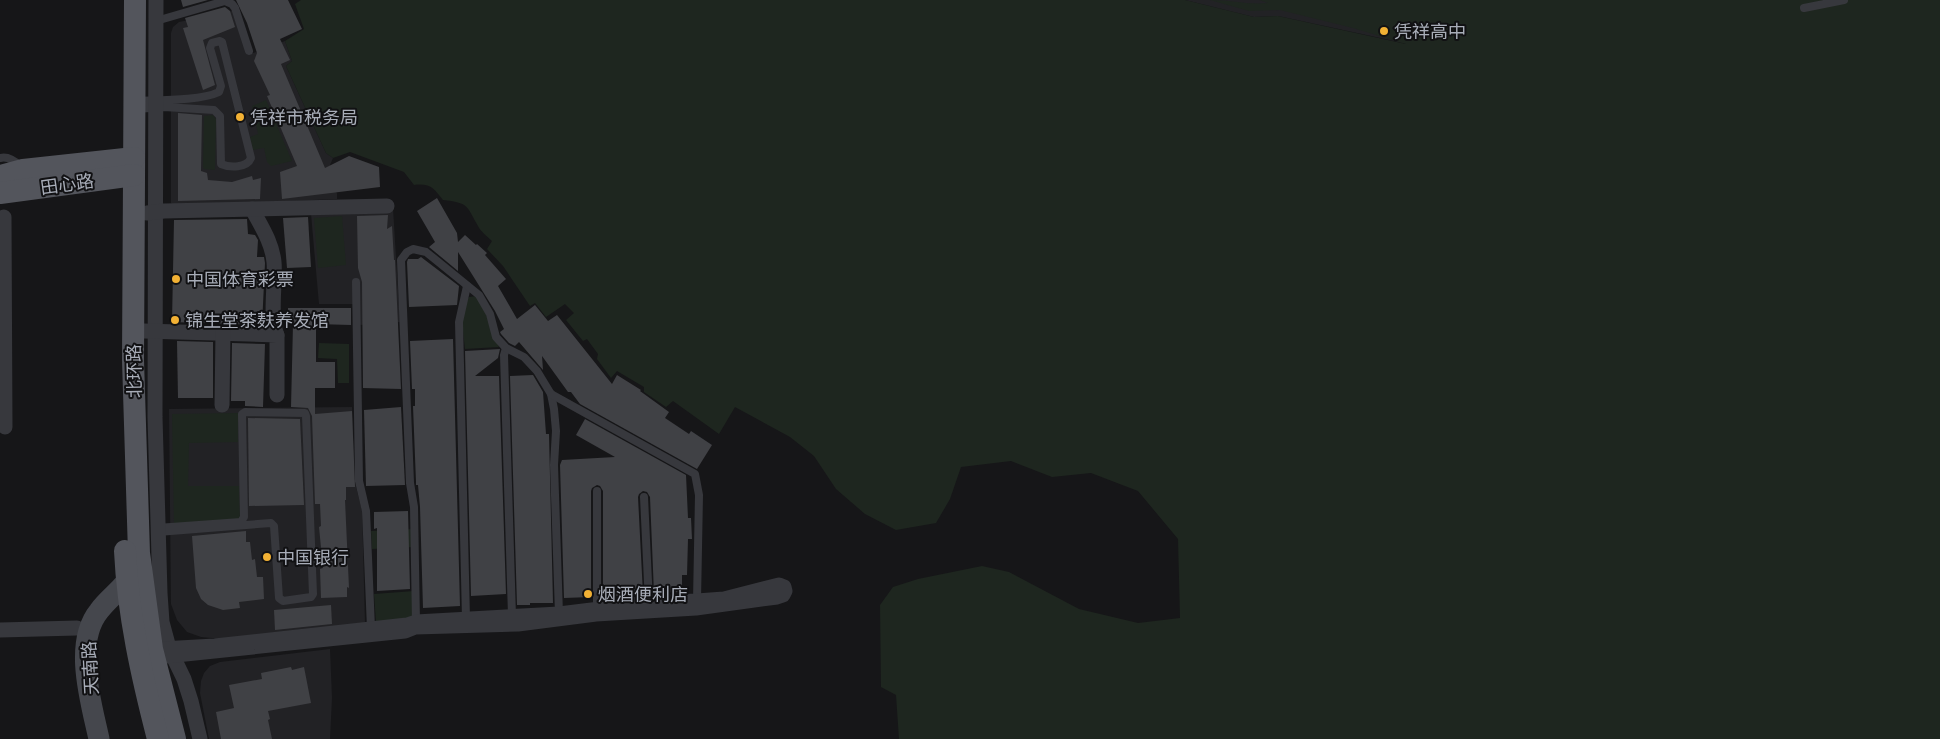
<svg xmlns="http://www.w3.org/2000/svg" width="1940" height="739" font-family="'DejaVu Sans','Noto Sans SC',sans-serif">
<rect width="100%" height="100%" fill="#161618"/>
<g fill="#222225">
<path d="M1185 0H1431L1413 45 1278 16 1254 17Z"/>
<path d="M232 11 248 55 285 41 292 61 286 66 326 153 333 158 330 165 337 194V199L174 206 171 203V33L173 27 179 22Z"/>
<path d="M393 208 400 322 360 325 354 304H319L311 214Z"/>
<path d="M352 407 355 483 362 510 365 623 222 639 201 637 187 632 177 620 171 604 169 409Z"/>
<path d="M330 649 332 698 330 739H209L200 693 201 681 204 673 210 666 220 662Z"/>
</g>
<g fill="#1e261f">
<path d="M301 0H1185L1254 17 1278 16 1406 44 1353 28 1280 10 1249 11 1210 0C1230 0 1248 5 1268 3L1259 0H1940V739H899L896 695 881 687 880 605 893 587 918 579 982 566 1009 572 1079 609 1138 623 1180 618 1178 539 1138 491 1091 473 1052 477 1011 461 961 467 950 499 936 523 896 530 865 514 836 489 814 456 790 437 735 407 719 434 673 401 666 407 644 392V387L617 371 611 378 597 359 598 354 587 339 583 341 566 320 574 313 565 304 546 317 535 303 530 306 503 266 487 249 492 241C487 236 481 232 478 226 466 205 469 203 443 200 434 189 431 183 414 185L404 172 350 152 333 158 326 153 286 66 292 61 285 41 304 29 295 4Z"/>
<path d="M266 100 292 161 271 166 267 162 264 148 253 150 250 137 258 134 252 106Z"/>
<path d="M213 115 216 119 215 170 204 169 203 166 204 116Z"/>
<path d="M342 216 346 265 318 268 314 218Z"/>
<path d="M477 296 480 299 499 347 465 349C464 334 458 309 469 297Z"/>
<path d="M319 343 349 344V383H338L337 359 318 358Z"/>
<path d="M238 413V442L189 443 188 486H239L240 520 174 525 172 414Z"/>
<path d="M413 529 414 547 372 549 371 531Z"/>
<path d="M414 591V610L411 618 376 622 374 594Z"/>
</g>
<g fill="#404145">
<path d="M181 0H208L183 7Z"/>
<path d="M236 0H288L302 29 280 39 290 60 281 64 325 168 349 156 379 167 380 187 282 199 280 172 297 166 267 96 270 95 254 61 257 53 247 23Z"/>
<path d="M225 7 230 11 235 27 203 40 215 85 203 90 183 28 188 27 185 18Z"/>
<path d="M178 113 202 115 201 171 207 173 208 180 232 182 252 176 253 180 261 178 260 199 178 201Z"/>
<path d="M437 198 457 233 458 242 465 235 476 245 477 244 487 253 485 255 506 279 498 286 517 319 535 305 548 321 557 315 612 384 617 375 641 390 640 391 669 412 665 418 689 434 691 431 712 445 697 469 580 404 571 392H568L542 356 543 370 519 342 515 346 509 343 501 334 500 332 504 329 495 311 458 252V271L429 247 435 242 417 211Z"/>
<path d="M388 215 387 229 392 226 394 260H395L401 389 363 388 362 282 358 268 357 216Z"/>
<path d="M308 217 311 267 287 268 283 218Z"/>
<path d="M247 219 248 234 255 235 258 240 257 257H264L265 263 262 325 172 322 174 220Z"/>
<path d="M421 257 459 286 457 305 409 307 407 262 408 259H418Z"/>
<path d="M288 308H351V325L316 324V362H335V388H315V414L352 411 355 487H346V500H345L349 588 347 587V597L321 598 320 569 323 568 319 527 321 526 320 504H315L312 416 308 408 291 407 293 324H288Z"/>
<path d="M453 339 460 606 423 608 420 507 418 485H416V482L413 406H415V389H412L410 341Z"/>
<path d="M177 341 213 342V398H178Z"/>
<path d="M232 343 265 344 263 407 245 406V401H231Z"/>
<path d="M500 349 498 358 475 376H499L506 594 471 596 465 351Z"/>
<path d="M533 375 543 392 546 434H549L553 603H530V605H517L510 376Z"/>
<path d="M401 407 405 485 366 486 364 410Z"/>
<path d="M248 418 300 419 304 505 249 506Z"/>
<path d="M585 419 686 475 688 518H691L692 539H688L687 575H682V592L654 593 650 497 647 492 643 491 639 494 638 497 643 594 603 597V491L600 486 597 485 592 488 591 491V597L564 598 560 465 562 460 615 457 576 435Z"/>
<path d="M408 511 410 589 377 591V528L374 529V512Z"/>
<path d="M246 531V542H250L252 560 255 559 257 577H263L264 599 239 602 240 608 223 610 208 605 201 599 196 588 192 536Z"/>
<path d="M331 605 332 624 275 630 274 610Z"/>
<path d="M291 667 292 670 304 667 311 703 268 711 270 719 268 720 272 739H221L216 712 234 708 229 685 262 679 261 673Z"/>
</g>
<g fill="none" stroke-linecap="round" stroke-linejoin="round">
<g stroke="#37383d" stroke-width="8">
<path d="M1804 8 1844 0"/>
<path d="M156 21 225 1 232 4 235 8 249 51"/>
<path d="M135 101C157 100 201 101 219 92L221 86 210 48 212 43 220 41 222 42 251 158C247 168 230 168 221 164L220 116 214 110 164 107 136 109"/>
<path d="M0 158C8 156 14 160 20 166"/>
<path d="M356 282 359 481 366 511 371 628"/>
<path d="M506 348 504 355 512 616"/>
<path d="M551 394 554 409 556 431 554 465 559 614"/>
<path d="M644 497 649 603"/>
<path d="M157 528 241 522 244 517 242 414 245 412 305 413 306 416 313 594 311 597 283 601 279 598 274 526 271 523 158 532"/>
<path d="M276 557 312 555"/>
<path d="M597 608V491"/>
<path d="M466 619 459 322 467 286"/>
<path d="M416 622 414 507 410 483 401 260 407 252 413 249 426 252 479 295 490 314 496 337 506 348 524 357 537 371 551 394 695 474 699 495 697 601"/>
</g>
<g stroke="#37383d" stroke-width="15">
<path d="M156 0 155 417 160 593 162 622 169 648 184 679 191 701 200 739"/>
<path d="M252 209C261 226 272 242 274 262 276 280 269 320 277 335"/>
<path d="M147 213 164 211 387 206"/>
<path d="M0 219 4 217 5 427"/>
<path d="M144 331 277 335V395"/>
<path d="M222 405 223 332"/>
<path d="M0 630 77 628"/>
<path d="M143 650 215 646 407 625 416 622 559 614 649 603 697 601 724 599 779 585 784 587 785 591 783 595 777 597 696 608 596 614 518 624 415 627 405 631 147 658"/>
</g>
<path stroke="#45474d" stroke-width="21" d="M99 739C91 702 73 643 99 611 109 597 127 586 134 570"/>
<g stroke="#53555c" stroke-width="22">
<path d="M135 0 133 360 139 553 152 649 175 739"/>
<path d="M0 176 23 170 134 158"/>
<path d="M0 193 134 175"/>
<path d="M125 551C128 615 142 677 158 739"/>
</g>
</g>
<g fill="#f2b134" stroke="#111113" stroke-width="2">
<circle cx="1384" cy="31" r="5"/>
<circle cx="240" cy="117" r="5"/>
<circle cx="176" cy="279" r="5"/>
<circle cx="175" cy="320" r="5"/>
<circle cx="267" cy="557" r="5"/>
<circle cx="588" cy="594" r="5"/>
</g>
<g text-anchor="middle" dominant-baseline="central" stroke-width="4" stroke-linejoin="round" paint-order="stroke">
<g font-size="18" fill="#a8adb8" stroke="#111113" text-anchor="start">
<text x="1394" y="31">凭祥高中</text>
<text x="250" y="117">凭祥市税务局</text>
<text x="186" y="279">中国体育彩票</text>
<text x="185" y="320">锦生堂茶麸养发馆</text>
<text x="277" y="557">中国银行</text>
<text x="598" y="594">烟酒便利店</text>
</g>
<g font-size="18" fill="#a8adb8" stroke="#111113">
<text transform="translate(67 184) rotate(-8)">田心路</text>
<text transform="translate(134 371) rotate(-91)">北环路</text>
<text transform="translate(90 668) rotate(-93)">天南路</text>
</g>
</g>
</svg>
